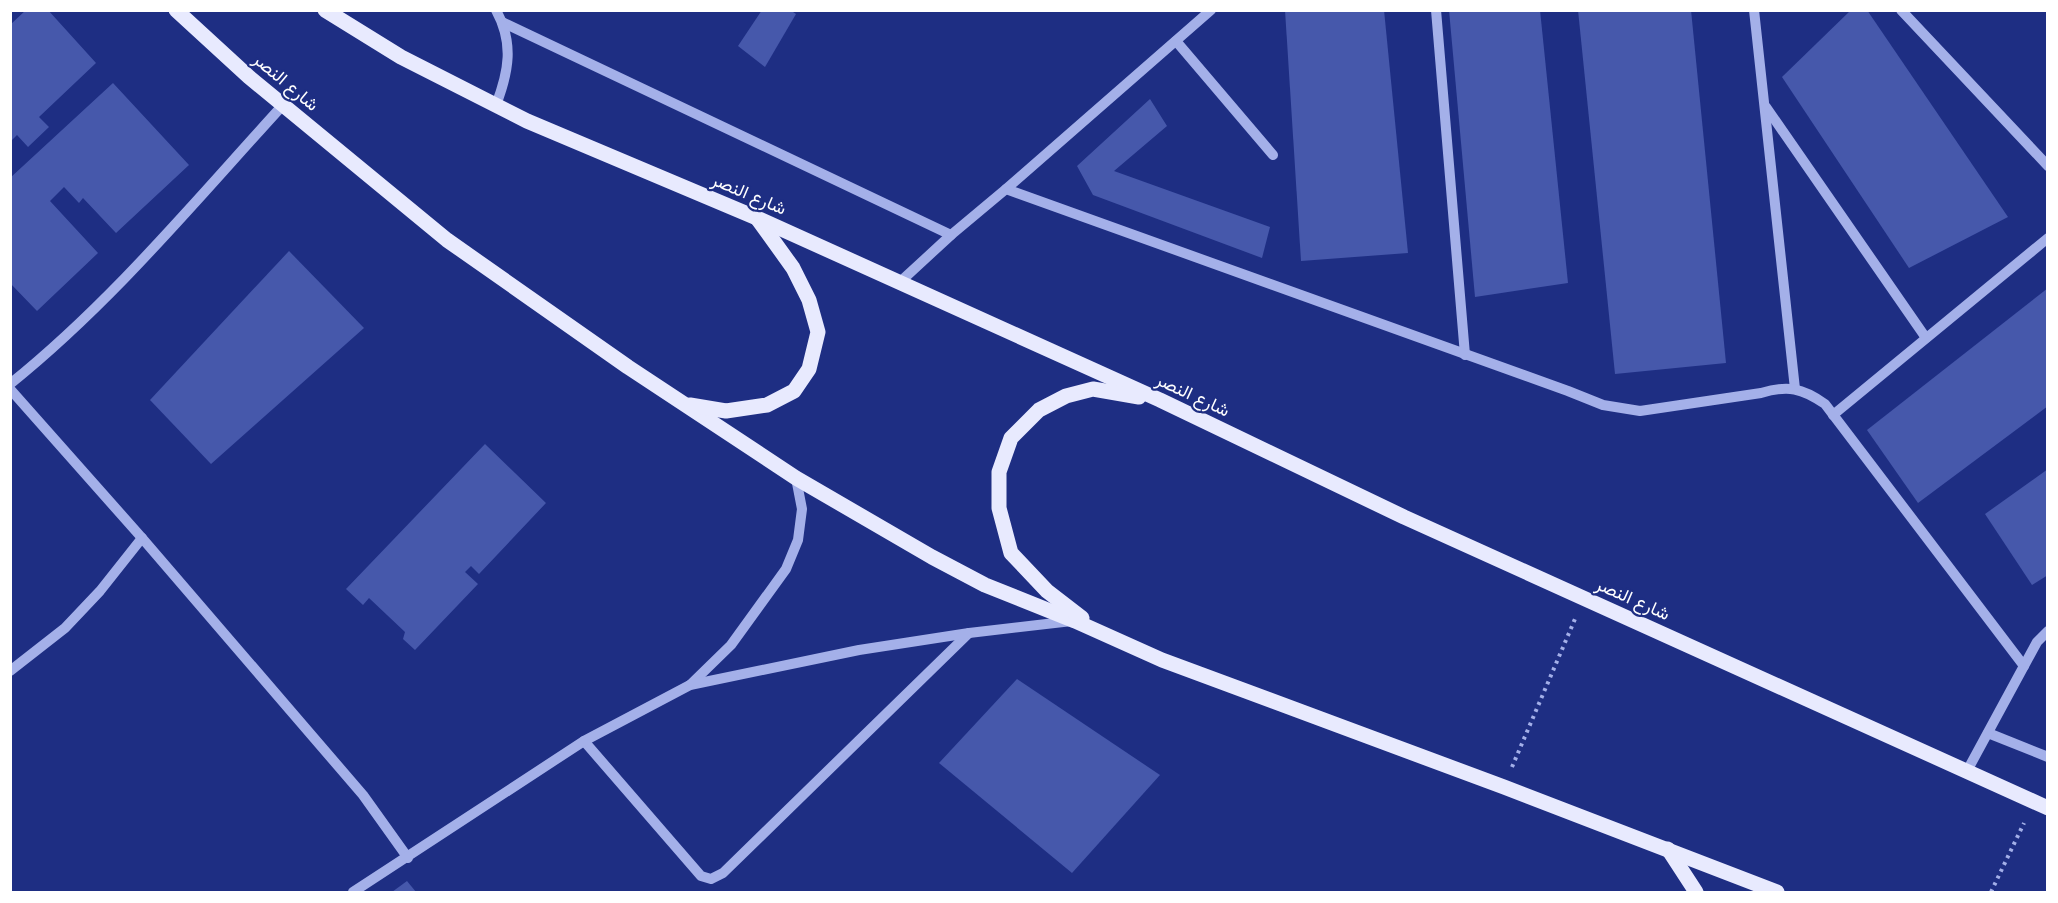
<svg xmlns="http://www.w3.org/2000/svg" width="2058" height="903" font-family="'Fira Sans',Vazirmatn,sans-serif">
<rect width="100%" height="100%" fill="#1e2e83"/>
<g fill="#4658ab">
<path d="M26 10H48L96 63 39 117 49 127 28 147 17 135 10 142V25Z"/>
<path d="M762 10H790L796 14 765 67 738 46Z"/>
<path d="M1285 10H1384L1408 253 1301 261Z"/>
<path d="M1449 10H1540L1568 283 1475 297Z"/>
<path d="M1578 10H1691L1726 363 1615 374Z"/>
<path d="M1851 10H1867L2008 217 1909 268 1782 77Z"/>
<path d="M113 83 189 165 116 233 83 198 79 203 64 187 50 201 98 253 37 311 10 283V178Z"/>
<path d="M1150 99 1167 126 1114 171 1270 227 1262 258 1093 195 1077 166Z"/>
<path d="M289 251 364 328 211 464 150 400Z"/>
<path d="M2048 288V406L1918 503 1867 430Z"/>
<path d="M485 444 546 503 479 574 471 566 465 572 478 584 415 650 403 639 405 632 369 598 363 605 346 589Z"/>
<path d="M2048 469V575L2032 585 1985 514Z"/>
<path d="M1017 679 1160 775 1072 873 939 763Z"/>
<path d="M407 881 416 892H392Z"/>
</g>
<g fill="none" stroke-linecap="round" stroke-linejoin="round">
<g stroke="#a4b0e9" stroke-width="4" stroke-dasharray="3 4.5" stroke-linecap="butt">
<path d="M1512 767 1575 619"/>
<path d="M1991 892 2024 823"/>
</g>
<g stroke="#a4b0e9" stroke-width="10">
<path d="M1436 10 1465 355"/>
<path d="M1754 10 1795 389"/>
<path d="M1901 10 2048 166"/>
<path d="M502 22 951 235"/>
<path d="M1176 41 1273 155"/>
<path d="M496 105C509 71 514 43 496 10"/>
<path d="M1766 107 1926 338"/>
<path d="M1006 189 1568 391 1603 405 1640 411 1761 393C1788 385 1802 388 1825 404L2024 666"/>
<path d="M900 282 951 235 1006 189 1211 10"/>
<path d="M10 384C112 302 196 200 283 105"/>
<path d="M10 389 142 538 363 795 408 858"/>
<path d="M1833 415 2048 238"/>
<path d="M10 671 65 628 100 591 142 538"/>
<path d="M690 685 731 645 786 569 798 540 802 509 796 478"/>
<path d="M1988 733 2048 757"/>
<path d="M584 741 701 876 711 879 723 873 969 633"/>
<path d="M1967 771 2037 642 2048 631"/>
<path d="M353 892 584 741 690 685 859 650 969 633 1072 621"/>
</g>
<g stroke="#e8eafe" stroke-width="15">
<path d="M176 10 249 77 447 240 628 367 796 478 932 557 985 585 1075 621 1162 660 1504 787 1777 892"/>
<path d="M325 10 401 57 527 121 757 218 1160 400 1404 517 2048 808"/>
<path d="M690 405 726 411 767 405 794 391 809 369 818 332 809 300 793 268 757 218"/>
<path d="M1082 618 1047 591 1011 553 999 508V472L1011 438 1039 410 1066 396 1093 389 1139 397"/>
<path d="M1668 849 1696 892"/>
</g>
</g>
<g text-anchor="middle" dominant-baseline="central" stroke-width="4.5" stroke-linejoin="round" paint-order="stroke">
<g font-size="18" fill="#fff" stroke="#1e2e83">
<text transform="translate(286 82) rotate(40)">شارع النصر</text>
<text transform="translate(749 194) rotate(23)">شارع النصر</text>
<text transform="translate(1193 395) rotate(25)">شارع النصر</text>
<text transform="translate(1633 599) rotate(24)">شارع النصر</text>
</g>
</g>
<rect width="2058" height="903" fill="none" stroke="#ffffff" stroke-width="24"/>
</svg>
